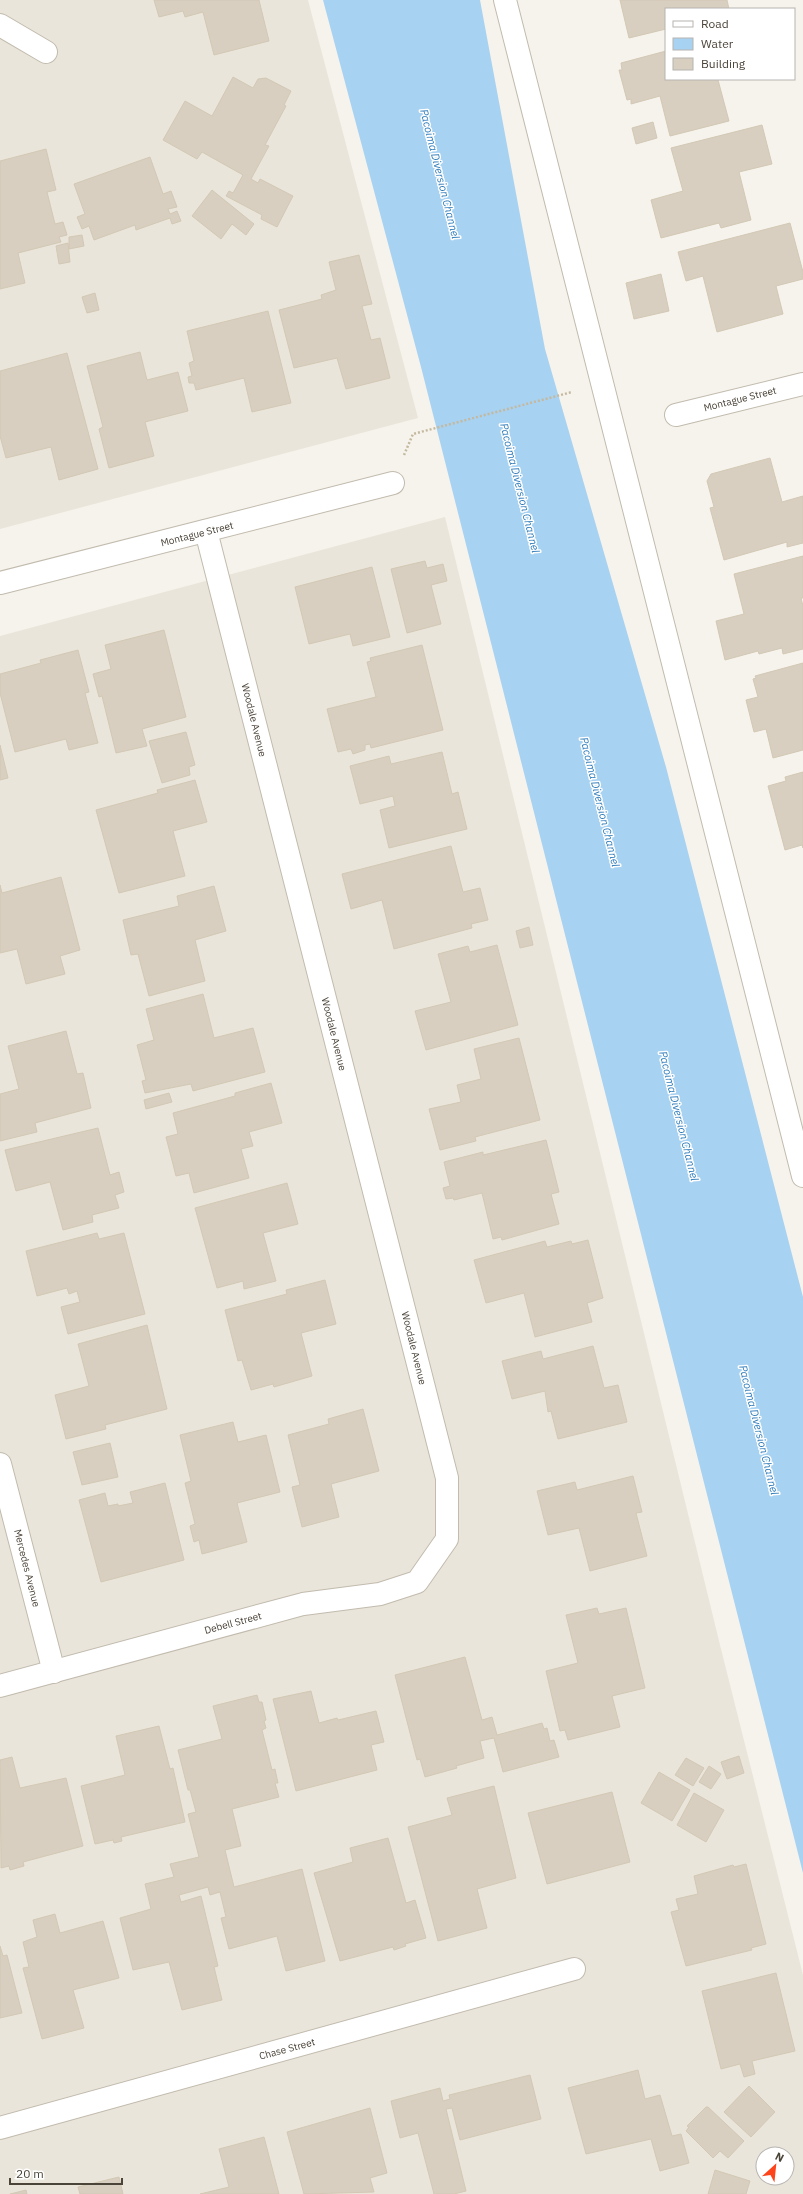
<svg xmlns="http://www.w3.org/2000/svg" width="803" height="2194" font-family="'IBM Plex Sans',sans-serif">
<rect width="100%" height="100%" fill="#f6f3ec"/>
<g fill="#eae5da" fill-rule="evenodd">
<path d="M0 0H308L418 418 0 529Z"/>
<path d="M445 517 720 1645 803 1975V2194H0V636ZM763 2154H787V2178H763Z"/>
</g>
<path fill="#a8d2f2" d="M323 0H480L545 349 666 767 803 1297V1873L421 367Z"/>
<g fill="#d8cfc1" stroke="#d3c8b4">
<path d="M154 0H259L269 41 214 55 203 12 185 17 183 11 159 17Z"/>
<path d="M620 0H727L729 9H666V29L629 38Z"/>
<path d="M666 51V79H721L718 80 729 121 670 136 660 96 631 104V99L627 100 619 70H622L621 63Z"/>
<path d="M233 77 253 88 258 79 266 78 291 91 284 105 286 106 265 145 269 146 251 179 258 183 260 179 293 196 277 227 261 219 262 215 226 196 229 191 233 193 243 175 202 152 197 159 163 140 185 101 212 116Z"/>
<path d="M653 122 657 138 636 144 632 128Z"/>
<path d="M762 125 772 164 739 172 751 220 721 228 719 223 661 238 651 200 683 191 671 148Z"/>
<path d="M46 149 56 190 47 192 55 224 63 222 67 235 59 237 61 242 18 253 25 283 0 289V161Z"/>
<path d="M150 157 163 194 171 191 177 207 168 209 170 214 177 211 181 221 172 224 170 218 136 230 135 225 94 240 89 226 82 229 77 217 85 214 74 184Z"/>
<path d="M212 190 254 224 246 235 232 224 221 239 192 216Z"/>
<path d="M790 223 803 272V279L776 286 783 314 717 332 703 276 686 281 678 252Z"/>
<path d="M82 235 84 246 69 249V237Z"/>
<path d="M68 243 70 262 59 264 56 246Z"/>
<path d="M359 255 372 304 362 306 371 340 380 338 390 378 346 389 337 358 294 368 279 310 322 299 321 295 336 290 329 262Z"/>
<path d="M661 274 669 311 634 319 626 283Z"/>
<path d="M95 293 99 310 87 313 82 297Z"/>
<path d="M268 311 291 403 252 412 244 378 196 390 194 383H189L188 377 192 376 189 363 194 361 187 331Z"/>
<path d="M140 352 147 380 178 372 188 411 145 422 154 456 109 468 99 429 103 427 87 366Z"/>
<path d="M67 353 98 469 59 480 51 447 6 458 0 436V371Z"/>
<path d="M770 458 782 502 803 496V543L787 547V542L724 560 710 508 714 507 707 481 711 474Z"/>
<path d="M803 556V598H801L803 606V649L783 654 782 648 759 654 758 651 725 660 716 621 744 614 734 574Z"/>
<path d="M425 561 427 568 443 564 447 581 431 585 441 624 407 633 391 569Z"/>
<path d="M372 567 390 637 353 646 350 634 309 644 295 587Z"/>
<path d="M164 630 186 717 142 729 147 746 116 753 102 696 99 697 93 674 111 669 105 645Z"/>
<path d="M422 645 443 730 371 748 370 744 365 745V750L353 754 351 749 338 752 327 709 376 697 367 662 371 661 370 658Z"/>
<path d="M78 650 89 692 85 693 98 743 69 750 66 739 15 752 0 693V674L41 663 40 660Z"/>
<path d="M803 663V750L773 758 766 729 754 732 746 700 758 697 753 679 756 678 755 676Z"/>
<path d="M186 732 195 765 189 767 190 775 162 783 149 741Z"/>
<path d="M0 745 8 778 0 780Z"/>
<path d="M442 752 452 794 458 792 467 829 389 848 380 810 395 806 393 796 360 804 350 766 389 756 391 764Z"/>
<path d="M803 772V848L802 845 785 850 768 786 786 781 785 777Z"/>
<path d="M195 780 207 822 173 831 185 876 119 893 96 810 158 793 157 790Z"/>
<path d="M451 846 463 892 480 888 488 920 471 924 472 928 394 949 382 900 351 909 342 874Z"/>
<path d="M61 877 80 950 60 956 65 974 26 984 17 949 0 953V885L2 893Z"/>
<path d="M214 886 226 931 195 940 205 981 149 996 138 954 131 955 123 920 179 906 177 896Z"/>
<path d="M529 927 533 945 520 948 516 931Z"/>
<path d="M497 945 518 1025 426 1050 415 1011 451 1002 438 954 468 946 470 952Z"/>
<path d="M203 994 214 1038 253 1028 265 1072 193 1091 191 1084 145 1093 142 1081 146 1080 137 1045 154 1040 146 1009Z"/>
<path d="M66 1031 77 1074 83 1073 91 1108 35 1123 37 1132 0 1141V1094L19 1089 8 1046Z"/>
<path d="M519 1038 540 1120 475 1137 476 1141 440 1150 429 1109 461 1102 457 1085 481 1079 474 1049Z"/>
<path d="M271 1083 282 1123 249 1132 253 1146 241 1149 249 1178 194 1193 189 1173 176 1176 166 1137 178 1134 173 1113 235 1096V1093Z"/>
<path d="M169 1093 172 1102 146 1109 144 1100Z"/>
<path d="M98 1128 110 1175 119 1172 124 1192 115 1195 119 1208 92 1215 93 1222 63 1230 50 1182 16 1191 5 1150Z"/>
<path d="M546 1140 559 1192 551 1194 559 1224 502 1240 501 1237 493 1239 482 1193 454 1200 453 1198 446 1199 443 1188 450 1186 444 1162 483 1152V1155Z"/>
<path d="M287 1183 298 1224 263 1233 276 1281 244 1289 243 1281 217 1288 195 1208Z"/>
<path d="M97 1233 99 1239 124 1233 145 1314 68 1334 61 1307 80 1302 77 1291 69 1294 67 1288 37 1296 26 1251Z"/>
<path d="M588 1240 603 1298 587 1303 592 1322 535 1337 524 1293 486 1303 474 1260 545 1241 547 1247 571 1241 572 1244Z"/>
<path d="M325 1280 336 1324 301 1333 312 1376 274 1387 273 1384 251 1390 242 1360 238 1361 225 1310 287 1294 286 1290Z"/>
<path d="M147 1325 167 1409 105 1425 106 1429 66 1439 55 1395 89 1386 78 1344Z"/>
<path d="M593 1346 604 1388 618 1385 627 1422 558 1439 551 1411 548 1412 545 1391 512 1399 502 1361 541 1351 543 1359Z"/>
<path d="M363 1409 379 1471 331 1484 339 1517 302 1527 292 1487 300 1485 288 1435 329 1424 328 1419Z"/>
<path d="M233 1422 238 1442 266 1435 280 1492 237 1503 247 1542 202 1554 199 1540 194 1542 190 1526 195 1524 185 1483 191 1481 180 1435Z"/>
<path d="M110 1443 118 1477 82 1485 73 1452Z"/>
<path d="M633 1476 642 1512 636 1513 647 1556 590 1571 579 1528 548 1535 537 1491 575 1482 577 1490Z"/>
<path d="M165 1483 184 1560 101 1582 79 1500 105 1493 108 1506 118 1504V1506L133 1503 130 1492Z"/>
<path d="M597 1608 599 1614 626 1608 645 1688 612 1696 620 1727 568 1740 565 1730 560 1731 546 1671 578 1663 566 1615Z"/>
<path d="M465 1657 482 1720 492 1717 497 1735 542 1723 544 1729 547 1728 550 1741 554 1740 559 1757 503 1772 494 1738 480 1741 484 1758 456 1766 457 1768 425 1777 420 1759 417 1760 395 1675Z"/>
<path d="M311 1691 319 1723 337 1718 338 1720 376 1711 384 1742 371 1745 377 1770 296 1791 273 1699Z"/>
<path d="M257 1695 259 1702H262L266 1720 264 1721 266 1728 262 1730 272 1770 275 1769 278 1783H275L279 1797 232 1809 241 1846 225 1850 234 1887 302 1869 325 1961 286 1971 277 1936 229 1949 221 1918 226 1917 220 1892 210 1895 208 1887 179 1895 181 1902 201 1896 218 1966 214 1967 222 2000 182 2010 169 1962 133 1970 120 1918 151 1909 145 1884 174 1877 170 1864 199 1857 188 1814 196 1812 190 1790H188L178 1750 222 1739 213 1706Z"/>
<path d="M159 1726 170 1769 173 1768 185 1822 121 1837 122 1841 114 1843 113 1840 95 1844 81 1786 125 1775 116 1736Z"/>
<path d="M739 1756 744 1773 727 1779 721 1762Z"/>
<path d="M12 1757 20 1788 66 1778 83 1846 23 1862 24 1866 10 1870 9 1866 1 1868 0 1760Z"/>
<path d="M686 1758 704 1768 693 1786 675 1775Z"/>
<path d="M709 1766 721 1774 711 1789 699 1782Z"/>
<path d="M659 1772 690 1790 672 1821 641 1803Z"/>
<path d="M494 1786 516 1878 477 1889 487 1928 438 1941 408 1827 452 1815 447 1798Z"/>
<path d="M612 1792 630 1862 547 1884 528 1813Z"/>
<path d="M694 1793 724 1810 706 1842 677 1825Z"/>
<path d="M388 1838 406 1903 415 1900 426 1938 405 1944 406 1946 394 1950 393 1947 340 1961 314 1873 353 1862 350 1848Z"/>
<path d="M746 1864 766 1944 751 1948 752 1950 686 1966 671 1912 679 1910 676 1899 698 1894 694 1876 733 1865 734 1867Z"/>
<path d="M55 1914 60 1933 103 1921 119 1978 73 1990 84 2028 42 2039 23 1968 29 1967 23 1942 37 1937 33 1920Z"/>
<path d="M0 1946 3 1956 7 1955 22 2013 0 2018Z"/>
<path d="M776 1973 795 2051 752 2061 755 2074 744 2077 740 2064 721 2069 702 1991Z"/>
<path d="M638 2070 645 2099 660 2095 672 2136 681 2134 689 2163 660 2171 651 2139 586 2154 568 2088Z"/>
<path d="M530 2075 541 2119 460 2140 452 2108 446 2109 466 2191 454 2194H434L418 2133 400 2138 391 2101 440 2088 443 2101 450 2099 449 2095Z"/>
<path d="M749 2086 775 2112 751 2137 724 2112Z"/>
<path d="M706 2107H708L744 2141 728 2158 720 2151 713 2158 686 2131 689 2127 687 2126Z"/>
<path d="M370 2108 387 2173 370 2178 374 2192 304 2194 287 2132Z"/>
<path d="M264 2137 279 2194H200L229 2187 219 2149Z"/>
<path d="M715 2170 750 2181 746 2194H708Z"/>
<path d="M119 2177 123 2194H80L78 2187Z"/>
<path d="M26 2190 27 2194H10Z"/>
</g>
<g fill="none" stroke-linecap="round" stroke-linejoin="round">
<defs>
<g id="minor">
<path d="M505 0 803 1176"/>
<path d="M0 25 46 52"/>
<path d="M676 415 803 384"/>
<path d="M0 583 393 483"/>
<path d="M0 1464 54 1672"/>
<path d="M0 1686 303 1604 380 1594 417 1582 447 1539V1478L206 531"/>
<path d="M0 2128 574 1969"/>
</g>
</defs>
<use href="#minor" stroke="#c2bbae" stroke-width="24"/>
<path stroke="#c4b89e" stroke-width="2.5" stroke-dasharray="2 2" stroke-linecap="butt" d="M404 455 413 434 572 392"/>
<use href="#minor" stroke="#fff" stroke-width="22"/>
</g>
<g text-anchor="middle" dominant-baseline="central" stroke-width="3" stroke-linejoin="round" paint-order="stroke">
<g font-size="10" fill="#4b4439" stroke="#fff">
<text transform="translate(740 399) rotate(-14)">Montague Street</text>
<text transform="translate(197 534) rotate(-14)">Montague Street</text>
<text transform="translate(254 720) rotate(76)">Woodale Avenue</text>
<text transform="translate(334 1034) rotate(76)">Woodale Avenue</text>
<text transform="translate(414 1348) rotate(76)">Woodale Avenue</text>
<text transform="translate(27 1568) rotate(76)">Mercedes Avenue</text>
<text transform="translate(233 1623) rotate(-15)">Debell Street</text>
<text transform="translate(287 2049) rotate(-15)">Chase Street</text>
</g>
<g font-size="11" font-style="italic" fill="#2e7bba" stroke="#fff">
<text transform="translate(440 174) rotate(76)">Pacoima Diversion Channel</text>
<text transform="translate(520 488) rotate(76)">Pacoima Diversion Channel</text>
<text transform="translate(600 802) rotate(76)">Pacoima Diversion Channel</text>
<text transform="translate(679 1116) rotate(76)">Pacoima Diversion Channel</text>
<text transform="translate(759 1430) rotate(76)">Pacoima Diversion Channel</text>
</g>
</g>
<rect x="665" y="8" width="130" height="72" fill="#ffffff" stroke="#b7b4b0"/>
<rect x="673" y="21" width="20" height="6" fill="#ffffff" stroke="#b7b4b0"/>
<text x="701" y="28" font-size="12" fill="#4b4439">Road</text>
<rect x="673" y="38" width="20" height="12" fill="#a8d2f2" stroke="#b7b4b0"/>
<text x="701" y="48" font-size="12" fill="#4b4439">Water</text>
<rect x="673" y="58" width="20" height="12" fill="#d8cfc1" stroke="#b7b4b0"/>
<text x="701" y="68" font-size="12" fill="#4b4439">Building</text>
<g transform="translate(775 2166) rotate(27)"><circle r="19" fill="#ffffff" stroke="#b7b4b0"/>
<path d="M0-3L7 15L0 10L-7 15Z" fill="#fd441b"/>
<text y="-6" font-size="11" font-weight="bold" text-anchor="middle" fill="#4b4439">N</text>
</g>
<path d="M10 2178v6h112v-6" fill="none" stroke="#4b4439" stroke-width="2"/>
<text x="16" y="2178" font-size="12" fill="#4b4439" stroke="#ffffff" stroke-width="3" paint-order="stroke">20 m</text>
</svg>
